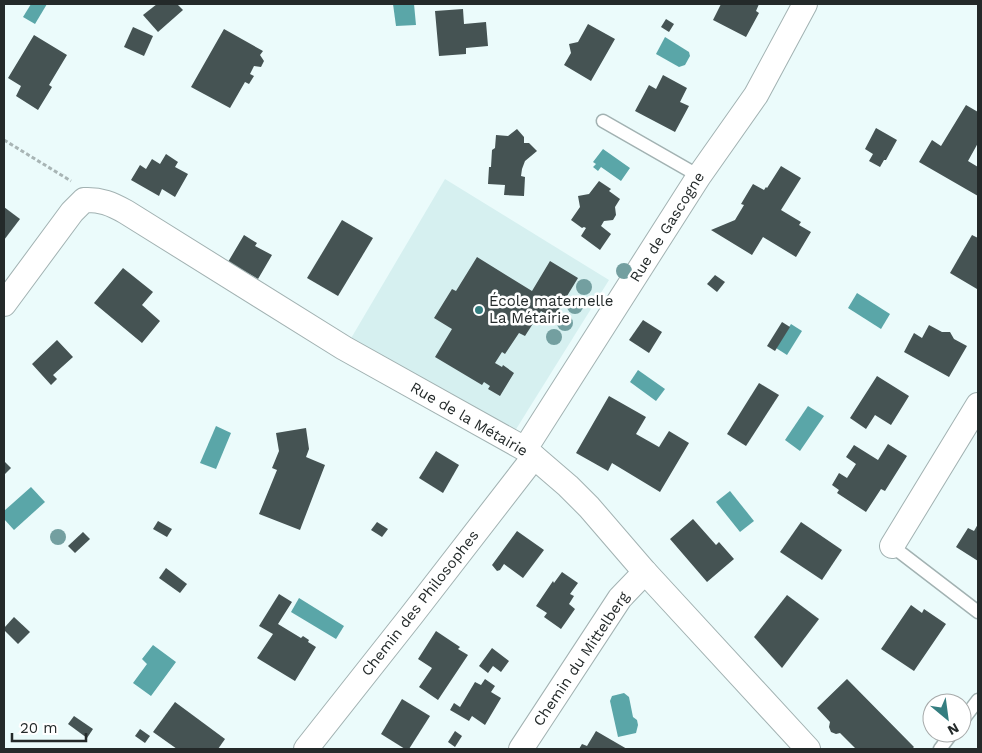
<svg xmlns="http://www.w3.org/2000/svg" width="982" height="753" font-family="'Work Sans',sans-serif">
<rect width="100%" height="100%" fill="#ebfbfb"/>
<path fill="#d6f0f0" d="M445 179 609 280 513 434 350 340Z"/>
<g fill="#5aa6a8">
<path d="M31 4H47L35 24 23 17Z"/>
<path d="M393 4H414L416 25 396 26Z"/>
<path d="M665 37 689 52 690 56 685 65 679 67 656 54Z"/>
<path d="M603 149 630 168 621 181 601 167 598 171 593 167 596 164 593 162Z"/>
<path d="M857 293 890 314 881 329 848 308Z"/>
<path d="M791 324 802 331 787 355 776 348Z"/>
<path d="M638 370 665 389 656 401 630 382Z"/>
<path d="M808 406 824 416 800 451 785 440Z"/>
<path d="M216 426 231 433 216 469 200 463Z"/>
<path d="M31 487 45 502 14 530 4 519V511Z"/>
<path d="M730 491 754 521 740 532 716 502Z"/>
<path d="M299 598 344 626 336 639 291 612Z"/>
<path d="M153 645 176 662 151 696 133 683 147 664 142 659Z"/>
<path d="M624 693 629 697 633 717 637 720 638 725 636 733 618 737 610 701 612 696Z"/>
</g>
<g fill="#455353">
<path d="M157 4H177L183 10 158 32 143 15Z"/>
<path d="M721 4H759L756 11 759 13 746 37 713 20Z"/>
<path d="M463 9 464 24 486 22 488 46 466 48V54L439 56 435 11Z"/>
<path d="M666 19 674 24 669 32 661 27Z"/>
<path d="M588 24 615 39 591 81 564 65 571 53 569 44 578 42Z"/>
<path d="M133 27 153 36 144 56 124 47Z"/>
<path d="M224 29 263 51 260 55 264 61 261 67 254 66 250 74 254 76 249 84 245 82 230 108 191 87Z"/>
<path d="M34 35 67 55 49 85 52 87 38 110 16 96 21 86 8 78Z"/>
<path d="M663 75 687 88 680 102 689 106 675 132 635 111 649 85 656 89Z"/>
<path d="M966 105 978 112V143L968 161 978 167V196L919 162 932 140 941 146Z"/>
<path d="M876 128 897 140 886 160H884L880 167 869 161 873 154 865 149Z"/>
<path d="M517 129 524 137V143H529L537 151 525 161 522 169 521 176 525 177 524 196 504 195 505 185 488 184 489 167H491L492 150 495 148 496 135 508 136Z"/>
<path d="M166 154 178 162 175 167 188 174 175 197 162 189 159 196 131 180 140 165 146 169 152 159 160 164Z"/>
<path d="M781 166 801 178 781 210 801 222 799 225 811 232 796 257 763 237 752 255 711 230 735 220 744 205 741 204 753 184 764 190 766 187 767 188Z"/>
<path d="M599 181 611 189 609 191 620 199 615 207 616 215 613 220 604 221 601 226 611 234 600 250 581 236 586 228 584 227 582 228 571 220 580 207 578 196 589 194Z"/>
<path d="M4 207 20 219 4 240Z"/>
<path d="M342 220 373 238 338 296 307 278Z"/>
<path d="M244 235 257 243 255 246 272 255 258 279 228 262Z"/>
<path d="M972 235 978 238V287L977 289 950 273Z"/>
<path d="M477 257 532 291 550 261 578 278 553 319 541 311 525 336 519 333 505 354 502 352 495 363 502 367 503 365 514 373 500 396 488 389 490 386 484 382 482 385 435 357 452 329 434 318 452 289 456 291Z"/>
<path d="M123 268 153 292 142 305 160 321 142 343 94 303Z"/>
<path d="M715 275 725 282 717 292 707 284Z"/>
<path d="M643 320 662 332 649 353 629 340Z"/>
<path d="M782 322 790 327 775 351 767 346Z"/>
<path d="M929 325 942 332H950L954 339 967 346 949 377 904 352 914 333 922 338Z"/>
<path d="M57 340 73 357 53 375 57 379 51 385 32 364Z"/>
<path d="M877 376 909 396 891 425 875 415 866 429 850 418Z"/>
<path d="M759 383 779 395 746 446 727 434Z"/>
<path d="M609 396 646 417 636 434 659 447 669 431 689 443 660 492 612 463 608 471 576 453Z"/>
<path d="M306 428 309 449 306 457 325 465 300 530 259 514 277 470 272 468 279 451 276 433Z"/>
<path d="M888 444 907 456 885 491 881 489 866 512 837 493 839 490 832 485 839 473 847 478 856 464 846 457 854 445 878 460Z"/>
<path d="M436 451 459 465 443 493 419 478Z"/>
<path d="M4 461 11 468 4 475Z"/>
<path d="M693 519 716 545 719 542 734 559 707 582 670 539Z"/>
<path d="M158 521 172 529 167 537 153 529Z"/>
<path d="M377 522 388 529 382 537 371 530Z"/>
<path d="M801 522 842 550 822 580 780 552Z"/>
<path d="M978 524V561L956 547 968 528 974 531Z"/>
<path d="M517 531 544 550 523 578 504 564 500 570 497 571 492 565Z"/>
<path d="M83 532 90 539 75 553 68 546Z"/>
<path d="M166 568 187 584 180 593 159 578Z"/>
<path d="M562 572 578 583 570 594 574 596 569 604 575 609 561 629 544 617 547 613 536 606 553 581 554 583Z"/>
<path d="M279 594 292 602 278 624 301 638 303 636 309 640 308 642 316 647 295 681 257 658 273 634 259 626Z"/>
<path d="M787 595 819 619 782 668 754 637Z"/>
<path d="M911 605 922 613 924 609 946 624 914 671 881 649Z"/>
<path d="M14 617 30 632 18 644 4 630V628Z"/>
<path d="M436 631 460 647 458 649 468 655 438 700 419 687 432 668 418 659Z"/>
<path d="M492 648 509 661 501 672 493 666 488 673 479 666Z"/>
<path d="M485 679 495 686 491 692 501 698 485 725 472 716 469 721 450 710 454 703 460 707 475 682 481 685Z"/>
<path d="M847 679 914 747 912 749H856L840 733 836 734 831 732 829 727 830 722 817 708Z"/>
<path d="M402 699 430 716 409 749H405L381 734Z"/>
<path d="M175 702 225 739 218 749H177L153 732Z"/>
<path d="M74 716 93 729 87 738 68 724Z"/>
<path d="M140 729 150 736 145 743 135 736Z"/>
<path d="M455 731 462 736 455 747 448 742Z"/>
<path d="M596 731 627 749H579L582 744 587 746Z"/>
</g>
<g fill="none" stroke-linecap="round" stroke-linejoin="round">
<defs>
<g id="service">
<path d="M603 121 699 176"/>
<path d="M892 546 978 612"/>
<path d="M962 721 978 700"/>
<path d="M940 749 952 733"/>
</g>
<g id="minor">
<path d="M4 304 72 212 84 200C100 199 112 204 126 212L344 348 525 449 568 486 589 507 645 572 808 749"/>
<path d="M525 449 699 176 756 95 805 4"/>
<path d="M892 546 978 405"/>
<path d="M306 749 411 616 534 457"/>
<path d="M521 749 620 598 645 572"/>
</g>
</defs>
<use href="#service" stroke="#a2b2b2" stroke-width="15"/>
<use href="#minor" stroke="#a2b2b2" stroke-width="26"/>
<path stroke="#a8b5b5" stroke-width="3" stroke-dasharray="4 2.5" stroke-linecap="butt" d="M4 140 71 181"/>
<use href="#service" stroke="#fff" stroke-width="12"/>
<use href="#minor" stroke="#fff" stroke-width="24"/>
</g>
<g fill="#739fa0">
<circle cx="624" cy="271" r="8"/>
<circle cx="584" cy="287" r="8"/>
<circle cx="575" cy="306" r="8"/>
<circle cx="565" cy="323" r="8"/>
<circle cx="554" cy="337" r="8"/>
<circle cx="58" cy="537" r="8"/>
</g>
<circle fill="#357e80" stroke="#fff" stroke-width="2" cx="479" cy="310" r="5"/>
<g text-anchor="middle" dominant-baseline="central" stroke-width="5" stroke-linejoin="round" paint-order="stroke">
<g font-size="15" fill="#242a2a" stroke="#fff">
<text transform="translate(667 227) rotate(-58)">Rue de Gascogne</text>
<text transform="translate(469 419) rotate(30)">Rue de la Métairie</text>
<text transform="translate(420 603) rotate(-52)">Chemin des Philosophes</text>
<text transform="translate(581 659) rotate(-56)">Chemin du Mittelberg</text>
</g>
<g font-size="15" fill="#242a2a" stroke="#fff" text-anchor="start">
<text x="489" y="301">École maternelle<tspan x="489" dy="17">La Métairie</tspan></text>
</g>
</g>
<rect width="982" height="753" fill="none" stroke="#242a2a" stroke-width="10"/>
<g transform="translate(947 718) rotate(151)"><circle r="24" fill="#ffffff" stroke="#a7aaaa"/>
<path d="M0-4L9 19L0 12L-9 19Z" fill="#357e80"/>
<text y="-8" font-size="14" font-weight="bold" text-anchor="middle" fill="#242a2a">N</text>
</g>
<path d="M12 733v8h74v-8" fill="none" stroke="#242a2a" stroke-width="2.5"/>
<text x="20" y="733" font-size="15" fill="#242a2a" stroke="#ffffff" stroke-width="4" paint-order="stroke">20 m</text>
</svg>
